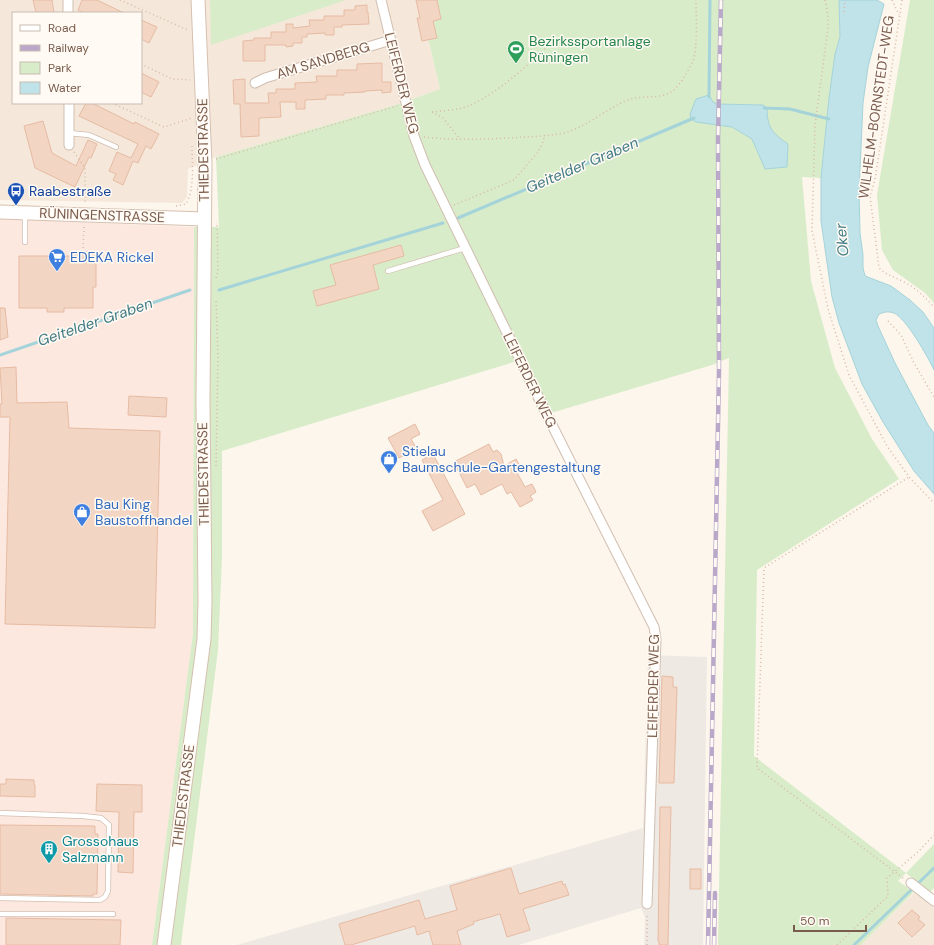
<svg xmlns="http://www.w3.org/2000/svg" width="934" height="945" font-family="'DM Sans',sans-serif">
<rect width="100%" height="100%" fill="#fdf6ec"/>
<g fill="#f5e8da" fill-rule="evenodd">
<path d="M0 0H419L440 89 399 104 216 157 188 169 187 197 182 203 0 200ZM13 13H141V103H13Z"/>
<path d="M921 886 934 895V945H861Z"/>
</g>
<path fill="#fde8e0" d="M0 219 194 227 193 633 152 945H0Z"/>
<path fill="#efe9e4" d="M648 655 707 657 703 945H644L645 917 641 908 519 945H237L643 828Z"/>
<g fill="#d8ecc9">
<path d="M210 0H346L211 45Z"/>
<path d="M419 0H839L840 37 835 54 829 98 821 178 802 177 811 281 835 368 872 439 899 479 757 570 754 756 906 873 934 844V888L930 892 906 873 898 881 914 892 861 945H718L729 358 712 365 541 416 514 362 222 451V558L218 650 181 945H152L193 633 194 227H219L216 157 399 104 440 89Z"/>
<path d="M910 0H934V303L925 293 893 270 882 250 877 195Z"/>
</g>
<g fill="#bfe3e8" stroke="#a5d3da">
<path d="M839 0H877L884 4 868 67 863 103 859 192 860 233 863 255V268L865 276 891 286 910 300 923 312 934 328V370C928 357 906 318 894 313 888 311 884 312 879 314L876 320 878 326 895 363 928 425 934 433V494L914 471 883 422 862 384 839 323 832 297 821 221V178L829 98 835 54 840 37Z"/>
<path d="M709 95 713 102 717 104 763 105 767 108C767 127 772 133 788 144L787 167 765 169 752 139 732 127 696 122 691 119 690 114 696 99Z"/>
</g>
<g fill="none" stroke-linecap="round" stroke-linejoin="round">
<g stroke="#a5d3da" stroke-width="3">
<path d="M709 97 710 0"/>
<path d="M764 108 790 109 829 119"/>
<path d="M458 218 694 118"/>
<path d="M219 290 443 223"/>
<path d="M0 355 190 290"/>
<path d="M854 945 934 868"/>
</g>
</g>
<g fill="#f3d5c3" stroke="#e6bba3">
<path d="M33 0H52L54 13H36Z"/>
<path d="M82 0H97L124 13H84L78 10Z"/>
<path d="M416 0H437L441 19 433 21 437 38 422 41 417 18H420Z"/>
<path d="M367 5V12H368L369 24 342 25V27H334V35H325V33L307 34V37H302V43H293V46L286 47V45H265V61H243V41L254 40V38H271V32H286V24H293V28L310 26 309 20H324V16H344V10H355V6Z"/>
<path d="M141 20 157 27 149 43 141 39Z"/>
<path d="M382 63V82H391V92L382 93V90L365 91V92L344 93V95H326V99L305 100V109H296V102H280L281 117 259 118V136L241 137 240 104H234L233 80 245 79V103H269L268 93H276V89H295V83L317 82 316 76H337V70H357V64Z"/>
<path d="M141 73 159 82 151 97 141 92Z"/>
<path d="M86 103H92L134 124 135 122 159 134 151 149 146 146 138 163 133 161 123 185 113 180 116 174 109 171 117 152 131 158 138 144 79 116Z"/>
<path d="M43 121 52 153 76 166 88 140 97 144 91 158 89 157 75 187 35 168 24 126Z"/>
<path d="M401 245 404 256 373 265 379 289 317 306 313 291 336 285 330 265Z"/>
<path d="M76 252H96V287H93V308H64V312H47V308H19V256H76Z"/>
<path d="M0 308H5L8 337 0 340Z"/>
<path d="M16 367 17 403 67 402 69 428 160 431 155 628 5 624 10 417H0V404H2L0 368Z"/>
<path d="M129 396 167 398 166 417 128 415Z"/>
<path d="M415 424 420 434 411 439 417 449 399 458 388 438Z"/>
<path d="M489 444 493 452 497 450 501 454 504 466 516 459 520 466 515 469 525 487 532 484 536 492 530 496 533 500 520 507 511 492 507 494 502 484 481 495 475 484 467 488 454 462Z"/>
<path d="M433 454 465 514 433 531 422 511 443 500 422 460Z"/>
<path d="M662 676 673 677V687H677L674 783H659Z"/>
<path d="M6 779 34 780V785H35V797L0 796V784H6Z"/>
<path d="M97 784 142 785V812H134L133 873 118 872 119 812 96 811Z"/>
<path d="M660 807H671L668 945H659V941H658Z"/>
<path d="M0 825 95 826V834H98L97 894H93V896L0 894Z"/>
<path d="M511 868 519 894 562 881 563 885 565 884 569 895 523 909 530 930 507 937 500 914 473 922 474 924 457 931 461 945H433L429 931 417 935 415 926 351 945H345L339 924 419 900 425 919 457 910 450 886Z"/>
<rect x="690" y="869" width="11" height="20"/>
<path d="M912 910 920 917 918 919 925 925 912 937 898 923Z"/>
<path d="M6 918 121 920 120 945H6Z"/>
</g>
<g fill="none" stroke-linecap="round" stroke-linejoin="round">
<defs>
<g id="lane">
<path d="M69 133 89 135 116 147"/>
<path d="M25 213V242"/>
<path d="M388 271 465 248"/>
<path d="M0 813 83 816 101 818 109 825 108 891 105 897 100 900 0 898"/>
<path d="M0 914H113"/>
</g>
<g id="street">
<path d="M68 0V13"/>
<path d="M381 0 414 136 425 165 556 433 654 627 656 639 647 904"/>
<path d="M255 83 265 78 391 40"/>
<path d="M69 145V103"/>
<path d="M911 883 934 901"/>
</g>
<g id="secondary">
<path d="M0 212 204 219"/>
<path d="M164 945 204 639 205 601 203 401 205 163 198 0"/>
</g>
</defs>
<use href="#lane" stroke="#d1beb0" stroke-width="6"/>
<use href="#street" stroke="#d1beb0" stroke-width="11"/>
<use href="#secondary" stroke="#d6c0b0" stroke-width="15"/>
<g stroke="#d9b8a5" stroke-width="1.5" stroke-dasharray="1 3" stroke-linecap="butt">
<path d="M120 0 188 30"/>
<path d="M825 0 828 15V28L815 125 812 231 828 309 849 375 887 446 909 477 934 503"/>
<path d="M892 0 899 15"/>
<path d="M902 0 875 180 870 196 879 268C886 275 895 277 904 282 916 288 925 297 934 307"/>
<path d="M844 12 845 0"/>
<path d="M141 64 172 79 190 80"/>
<path d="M112 103 164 127 192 118"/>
<path d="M432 112C442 111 453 110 462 108 489 101 537 59 555 38"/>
<path d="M432 112 443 118 459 138"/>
<path d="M424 137C457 141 491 139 524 137 541 136 560 136 575 129 595 121 610 106 631 99 645 95 664 100 675 89 677 87 679 84 681 82 685 75 690 68 693 61 698 46 696 16 696 0"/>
<path d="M74 152 85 168V204"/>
<path d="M216 159 397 106"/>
<path d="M454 205 514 180 537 153 542 145 545 135"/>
<path d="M176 206 186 204C195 189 192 163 192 146"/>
<path d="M83 252 84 226"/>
<path d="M216 278 218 271 217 222"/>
<path d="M888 321 901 335 914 363 934 397"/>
<path d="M216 466 218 355 216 299"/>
<path d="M903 878 757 768 764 568 909 477"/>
<path d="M647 945V914"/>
<path d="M837 945 888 896 887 878 918 852 934 835"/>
</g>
<use href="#lane" stroke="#fff" stroke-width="4.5"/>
<use href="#street" stroke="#fff" stroke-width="9"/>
<use href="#secondary" stroke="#fff" stroke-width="13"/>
<defs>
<g id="rail">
<path d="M708 945 719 371 718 139 721 0"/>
<path d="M714 945 715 893"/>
</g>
</defs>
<use href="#rail" stroke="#b9a8c9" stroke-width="4.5"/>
<use href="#rail" stroke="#fffaf3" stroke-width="3" stroke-dasharray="9" stroke-linecap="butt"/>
</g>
<defs>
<symbol id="stadium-pin" viewBox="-11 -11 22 30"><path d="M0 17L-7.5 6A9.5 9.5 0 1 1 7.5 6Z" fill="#2e9e5b" stroke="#fffaf3"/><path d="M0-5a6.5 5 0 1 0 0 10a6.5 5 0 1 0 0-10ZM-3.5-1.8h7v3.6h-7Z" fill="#fff"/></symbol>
<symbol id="bus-pin" viewBox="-11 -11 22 30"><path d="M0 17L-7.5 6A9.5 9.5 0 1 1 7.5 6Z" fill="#1a4fb4" stroke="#fffaf3"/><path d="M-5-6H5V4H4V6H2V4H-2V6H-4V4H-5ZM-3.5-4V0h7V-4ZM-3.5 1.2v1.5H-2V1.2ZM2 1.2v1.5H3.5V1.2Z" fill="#fff"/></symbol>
<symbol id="supermarket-pin" viewBox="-11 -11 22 30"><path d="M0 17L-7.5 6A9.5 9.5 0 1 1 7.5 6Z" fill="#3f7fe0" stroke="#fffaf3"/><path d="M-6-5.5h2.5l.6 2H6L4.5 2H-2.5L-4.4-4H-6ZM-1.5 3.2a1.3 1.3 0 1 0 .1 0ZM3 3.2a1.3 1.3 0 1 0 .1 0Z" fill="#fff"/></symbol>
<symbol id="shop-pin" viewBox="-11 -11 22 30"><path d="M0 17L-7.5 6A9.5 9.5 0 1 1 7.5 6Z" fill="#3f7fe0" stroke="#fffaf3"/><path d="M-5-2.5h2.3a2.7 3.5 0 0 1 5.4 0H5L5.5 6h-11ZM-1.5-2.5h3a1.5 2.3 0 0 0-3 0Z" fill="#fff"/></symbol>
<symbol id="building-pin" viewBox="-11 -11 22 30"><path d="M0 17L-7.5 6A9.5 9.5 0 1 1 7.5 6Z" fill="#0f9aa8" stroke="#fffaf3"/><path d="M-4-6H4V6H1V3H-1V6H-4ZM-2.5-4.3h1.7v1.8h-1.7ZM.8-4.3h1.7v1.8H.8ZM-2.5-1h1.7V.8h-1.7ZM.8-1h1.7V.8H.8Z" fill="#fff"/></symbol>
</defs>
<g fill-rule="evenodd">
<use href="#stadium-pin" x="506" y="39" width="20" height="27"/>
<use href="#bus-pin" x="6" y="181" width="20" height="27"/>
<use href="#supermarket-pin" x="47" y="247" width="20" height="27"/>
<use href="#shop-pin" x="379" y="449" width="20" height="27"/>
<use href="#shop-pin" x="72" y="502" width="20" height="27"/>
<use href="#building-pin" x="39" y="839" width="20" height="27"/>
</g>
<g text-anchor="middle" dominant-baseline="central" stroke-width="3" stroke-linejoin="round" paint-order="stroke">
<g font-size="14" fill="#27864d" stroke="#fffaf3" text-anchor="start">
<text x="529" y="41">Bezirkssportanlage<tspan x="529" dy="16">Rüningen</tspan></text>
</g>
<g font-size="14" fill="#7a5c4d" stroke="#fffaf3">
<text transform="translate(323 60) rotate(-17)">AM SANDBERG</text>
<text transform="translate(402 83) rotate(76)">LEIFERDER WEG</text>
<text transform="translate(876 107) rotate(-82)">WILHELM-BORNSTEDT-WEG</text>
<text transform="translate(203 150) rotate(-91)">THIEDESTRASSE</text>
<text transform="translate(102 215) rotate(2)">RÜNINGENSTRASSE</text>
<text transform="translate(530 380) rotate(64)">LEIFERDER WEG</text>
<text transform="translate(203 474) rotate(-91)">THIEDESTRASSE</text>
<text transform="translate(653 686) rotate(-89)">LEIFERDER WEG</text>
<text transform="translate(183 796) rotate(-83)">THIEDESTRASSE</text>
</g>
<g font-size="14" fill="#164399" stroke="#fffaf3" text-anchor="start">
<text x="29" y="191">Raabestraße</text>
</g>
<g font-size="14" fill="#366cbe" stroke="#fffaf3" text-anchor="start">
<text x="70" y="257">EDEKA Rickel</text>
<text x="402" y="451">Stielau<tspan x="402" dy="16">Baumschule-Gartengestaltung</tspan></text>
<text x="95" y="504">Bau King<tspan x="95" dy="16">Baustoffhandel</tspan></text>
</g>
<g font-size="14" fill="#0d838f" stroke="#fffaf3" text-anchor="start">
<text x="62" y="841">Grossohaus<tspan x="62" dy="16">Salzmann</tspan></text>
</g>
<g font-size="15" font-style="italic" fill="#437c86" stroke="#fffaf3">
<text transform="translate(582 165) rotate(-23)">Geitelder Graben</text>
<text transform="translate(842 240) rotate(-95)">Oker</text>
<text transform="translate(95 322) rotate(-19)">Geitelder Graben</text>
</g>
</g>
<rect x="12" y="12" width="130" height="92" fill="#fffaf3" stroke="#cabbb1"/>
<rect x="20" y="25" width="20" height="6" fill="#ffffff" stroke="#cabbb1"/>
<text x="48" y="32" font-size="12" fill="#7a5c4d">Road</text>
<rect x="20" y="45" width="20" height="6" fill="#b9a8c9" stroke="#cabbb1"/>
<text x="48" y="52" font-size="12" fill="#7a5c4d">Railway</text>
<rect x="20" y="62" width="20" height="12" fill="#d8ecc9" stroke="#cabbb1"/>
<text x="48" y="72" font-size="12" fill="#7a5c4d">Park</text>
<rect x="20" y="82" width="20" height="12" fill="#bfe3e8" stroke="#cabbb1"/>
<text x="48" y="92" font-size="12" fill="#7a5c4d">Water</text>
<path d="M794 925v6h72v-6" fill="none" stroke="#7a5c4d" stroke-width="2"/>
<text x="800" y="925" font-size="12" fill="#7a5c4d" stroke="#fffaf3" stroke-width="3" paint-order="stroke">50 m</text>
</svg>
